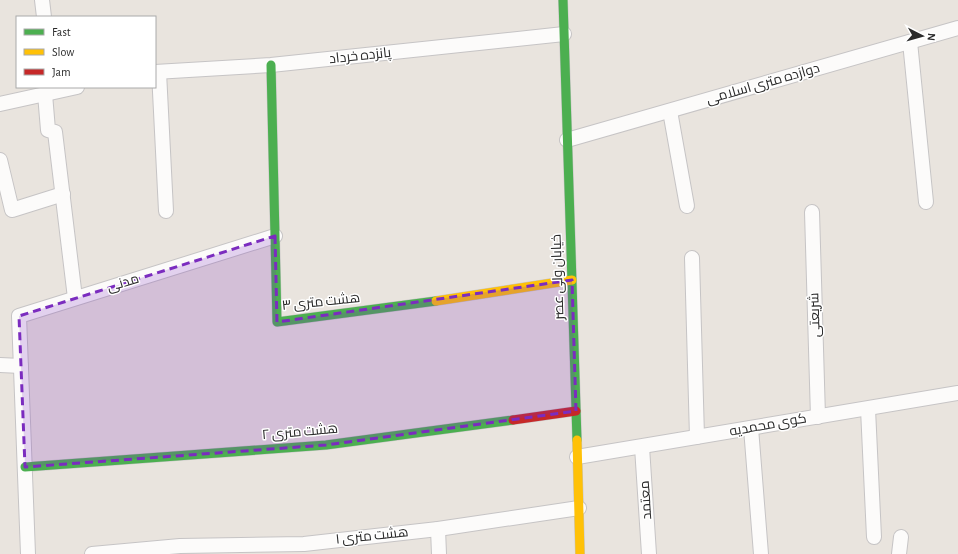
<svg xmlns="http://www.w3.org/2000/svg" width="958" height="554" font-family="'Alegreya Sans',Cairo,sans-serif">
<rect width="100%" height="100%" fill="#e9e4de"/>
<g fill="none" stroke-linecap="round" stroke-linejoin="round">
<defs>
<g id="street">
<path d="M42 0 44 17"/>
<path d="M910 42 926 202"/>
<path d="M155 72 271 65 564 34"/>
<path d="M159 72 166 211"/>
<path d="M45 94 48 130 55 132 75 298"/>
<path d="M0 104 77 87"/>
<path d="M670 111 687 206"/>
<path d="M567 140 958 28"/>
<path d="M0 160 12 210 63 194"/>
<path d="M812 212 818 417"/>
<path d="M692 258 697 437"/>
<path d="M0 365 21 366"/>
<path d="M868 409 874 537"/>
<path d="M751 428 761 554"/>
<path d="M642 447 649 554"/>
<path d="M577 457 958 393"/>
<path d="M438 529 439 554"/>
<path d="M28 554 19 316 275 236"/>
<path d="M92 554 180 546 304 544 438 529 579 508"/>
<path d="M899 554 901 537"/>
</g>
<g id="fast">
<path d="M563 0 577 440"/>
<path d="M271 65 277 322 436 301"/>
<path d="M25 467 326 445 513 420"/>
</g>
<g id="slow">
<path d="M436 301 572 280"/>
<path d="M577 440 580 554"/>
</g>
<path id="jam" d="M513 420 576 411"/>
</defs>
<use href="#street" stroke="#c6c4c5" stroke-width="16"/>
<use href="#fast" stroke="#c6c4c5" stroke-width="10"/>
<use href="#slow" stroke="#c6c4c5" stroke-width="10"/>
<use href="#jam" stroke="#c6c4c5" stroke-width="10"/>
<use href="#street" stroke="#fcfbfa" stroke-width="14"/>
<use href="#fast" stroke="#4caf50" stroke-width="9"/>
<use href="#slow" stroke="#ffc107" stroke-width="9"/>
<use href="#jam" stroke="#c62828" stroke-width="9"/>
</g>
<path fill="#7b2cbf" fill-opacity="0.2" stroke="#7b2cbf" stroke-width="3" stroke-dasharray="8 5" stroke-linejoin="round" d="M275 236 277 322 572 280 576 411 326 445 25 467 19 316Z"/>
<g text-anchor="middle" dominant-baseline="central" stroke-width="3" stroke-linejoin="round" paint-order="stroke">
<g font-size="14" fill="#2a2a2a" stroke="#fff">
<text transform="translate(360 56) rotate(-6)">پانزده خرداد</text>
<text transform="translate(763 84) rotate(-16)">دوازده متری اسلامی</text>
<text transform="translate(558 277) rotate(-92)">خیابان ولی عصر</text>
<text transform="translate(123 283) rotate(-17)">مدنی</text>
<text transform="translate(321 302) rotate(-6)">هشت متری ۳</text>
<text transform="translate(815 315) rotate(-92)">شریعتی</text>
<text transform="translate(768 425) rotate(-10)">کوی محمدیه</text>
<text transform="translate(300 432) rotate(-5)">هشت متری ۲</text>
<text transform="translate(646 500) rotate(-94)">معتمد</text>
<text transform="translate(372 536) rotate(-6)">هشت متری ۱</text>
</g>
</g>
<rect x="16" y="16" width="140" height="72" fill="#ffffff" stroke="#aaaaaa"/>
<rect x="24" y="29" width="20" height="6" fill="#4caf50" stroke="#aaaaaa"/>
<text x="52" y="36" font-size="12" fill="#2a2a2a">Fast</text>
<rect x="24" y="49" width="20" height="6" fill="#ffc107" stroke="#aaaaaa"/>
<text x="52" y="56" font-size="12" fill="#2a2a2a">Slow</text>
<rect x="24" y="69" width="20" height="6" fill="#c62828" stroke="#aaaaaa"/>
<text x="52" y="76" font-size="12" fill="#2a2a2a">Jam</text>
<g transform="translate(922 36) rotate(96)" stroke="#ffffff" stroke-width="3" paint-order="stroke">
<path d="M0-3L7 15L0 10L-7 15Z" fill="#2a2a2a"/>
<text y="-6" font-size="11" font-weight="bold" text-anchor="middle" fill="#2a2a2a">N</text>
</g>
</svg>
